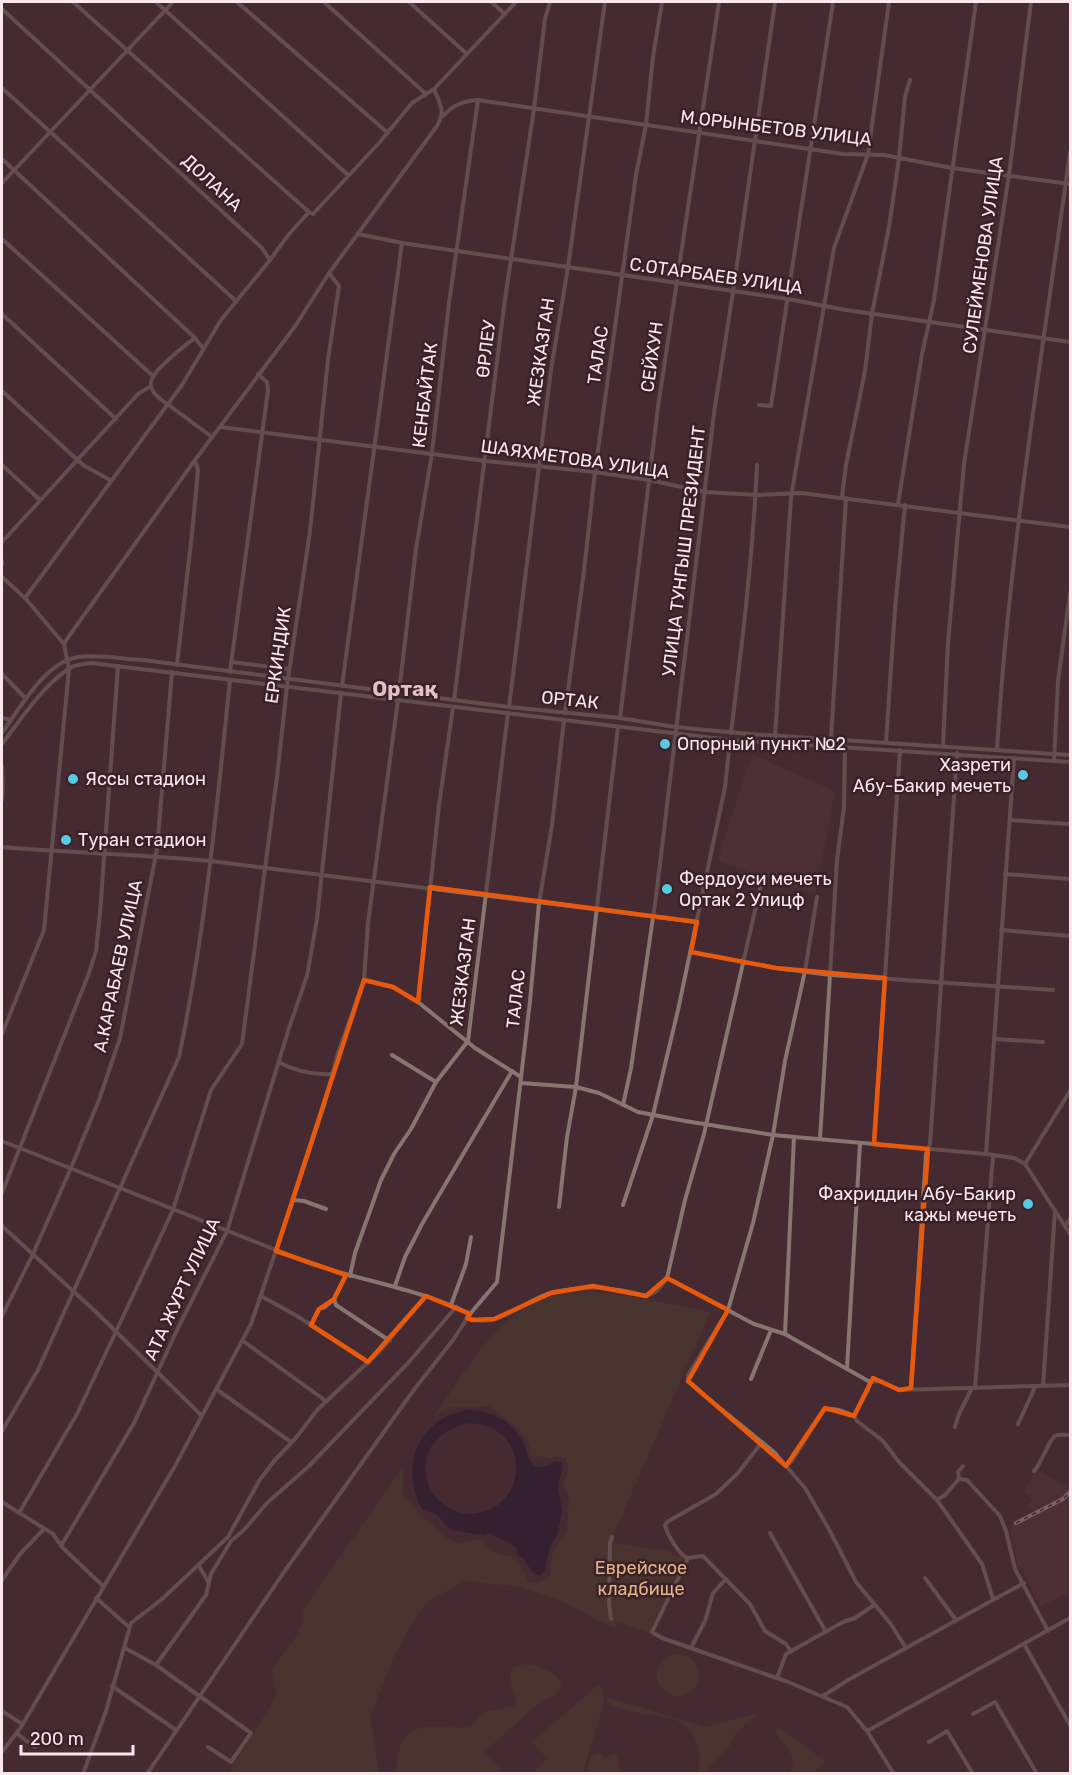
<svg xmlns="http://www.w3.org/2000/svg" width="1072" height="1775" font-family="Rubik,sans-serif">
<rect width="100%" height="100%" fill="#452b31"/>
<g fill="#54333b">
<path d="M753 755 835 791 815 894 718 861 747 768Z"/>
<path d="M1037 1470 1066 1486 1070 1477V1592L1040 1607 1021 1569 1019 1570 1009 1526 1033 1513 1028 1506 1033 1499 1024 1492 1034 1472Z"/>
</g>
<g fill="#4d3d2e">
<path d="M583 1290 618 1294 710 1312 610 1543 668 1551 684 1558 649 1633 617 1622 615 1629 564 1602 520 1587 469 1581 463 1582 430 1600 424 1605 413 1621 393 1658 370 1716 379 1773 228 1774 274 1700 277 1692 272 1671C281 1653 307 1632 303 1610L402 1468 404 1481 402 1490 404 1497 411 1503 421 1518 429 1521 441 1534 450 1540 460 1543 481 1539C490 1554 499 1554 516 1558L529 1582 538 1583 549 1578 552 1556 557 1545 567 1531 569 1498 563 1484 569 1468 565 1458C559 1456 555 1455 550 1459L542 1456 533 1458 528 1442 521 1431 489 1406 450 1407 434 1417C463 1375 490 1324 538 1301 551 1294 569 1293 583 1290Z"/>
<circle cx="678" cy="1675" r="21"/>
<path d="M526 1664C539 1665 554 1672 561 1682V1688L555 1695 541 1701 484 1752 500 1769 497 1773H395C397 1765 397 1753 401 1745 414 1716 448 1731 471 1727L483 1712 514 1706 517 1700C514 1688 506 1679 513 1667Z"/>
<path d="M597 1686 601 1687 604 1702 583 1773H534L547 1758 532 1742Z"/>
<path d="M606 1697 706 1727 759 1713 735 1734 728 1748 704 1773H698C704 1750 695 1725 670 1718 661 1715 652 1716 643 1714 632 1712 622 1709 611 1706Z"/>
<path d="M777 1726 825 1761 814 1773H788C802 1760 785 1746 776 1734Z"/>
<path d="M599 1753 605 1759 613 1754H617L620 1773H591C585 1769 589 1763 591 1756Z"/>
</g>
<path fill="#1f132d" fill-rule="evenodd" d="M472 1410C496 1412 518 1426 526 1449 528 1455 528 1462 534 1465 542 1470 549 1465 555 1461L561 1462 563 1466 558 1485 562 1511 560 1522 557 1535 550 1546 545 1570 540 1575 533 1573 523 1558 516 1553 517 1549 514 1546 489 1533 484 1535 450 1530C444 1525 442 1518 435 1514 431 1511 426 1513 422 1509 418 1503 415 1494 414 1487 405 1448 432 1412 472 1410ZM469 1423C478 1424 487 1425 495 1430 531 1452 518 1507 478 1513 469 1515 459 1514 451 1509 442 1504 433 1497 429 1486 418 1453 436 1430 469 1423Z"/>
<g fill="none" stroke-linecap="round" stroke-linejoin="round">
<g stroke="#877570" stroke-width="4">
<path d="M73 2 309 212"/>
<path d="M156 2 348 175"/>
<path d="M237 2 388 133"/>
<path d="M324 2 426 94"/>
<path d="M409 2 467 54"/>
<path d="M491 2 505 14"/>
<path d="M2 9 262 248 270 260 221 320 182 385 25 598 64 644"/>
<path d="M2 88 236 301"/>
<path d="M443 116C453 105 463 101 478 100L843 154 884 155 952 168 1070 184"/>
<path d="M2 159 195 338"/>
<path d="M2 183 173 2"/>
<path d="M358 234 402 243 788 299 846 310 1070 342"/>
<path d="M2 239 153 376"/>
<path d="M270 260 289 234 309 212 313 214 379 143 412 103 434 89 516 2"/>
<path d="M2 314 116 419"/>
<path d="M203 348 195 338C186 344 157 368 153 377 148 385 153 393 159 398L212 437"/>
<path d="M2 391 83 465 110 480"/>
<path d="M759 405 771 406 833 2"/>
<path d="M220 427 486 461 595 472 649 480 705 492 756 495 801 493 1070 527"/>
<path d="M2 465 40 500"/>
<path d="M842 497 846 465 865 371 872 314 889 227 899 158 905 97 910 80"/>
<path d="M898 504 922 354 934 300 976 2"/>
<path d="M2 542 138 394 151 386"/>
<path d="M2 561V564"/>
<path d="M2 577 25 598"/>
<path d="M231 662 289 669"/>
<path d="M177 665 193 524 198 470 195 461"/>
<path d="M230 672 268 390 267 382 258 374"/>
<path d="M2 674 26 699"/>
<path d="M342 686 402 243"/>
<path d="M399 692 416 549 432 453 449 303 478 100"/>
<path d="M454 700 505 299 534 109 545 19 550 2"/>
<path d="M509 707 551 370 568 267 605 2"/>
<path d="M565 713 584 571 595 472 636 175 646 125 653 57 662 2"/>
<path d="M2 718 11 720"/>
<path d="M620 718 658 407 719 2"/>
<path d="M2 733C20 708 45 662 78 657 99 654 122 659 143 660L509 707 620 718 675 727 750 734 1070 755"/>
<path d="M731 733C742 644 753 555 757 465"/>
<path d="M775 736 791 497 834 248 868 154 889 2"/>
<path d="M831 738 846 498"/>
<path d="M886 742 895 609 905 505"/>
<path d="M2 744C22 718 41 688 68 669 75 664 83 664 91 663L730 740 1070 762"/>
<path d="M943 745 948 643 964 464 1009 175 1031 2"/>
<path d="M997 750C1009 549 1043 351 1070 152"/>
<path d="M1054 761 1058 681 1070 593"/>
<path d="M2 766 3 787 2 800"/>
<path d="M1010 820 1070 824"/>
<path d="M2 847C71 853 141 854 211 861L697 922"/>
<path d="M1005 874 1070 879"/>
<path d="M817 897 805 971 785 1061 773 1135 753 1223 728 1310 688 1375V1381L700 1392 774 1452 805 1488 830 1531 856 1582 890 1623 906 1648"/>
<path d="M1001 930 1070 936"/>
<path d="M691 952 776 968 831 975 1053 990"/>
<path d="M364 980 393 987 418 1002 475 1048 521 1077"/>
<path d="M418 1002 439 805 453 707"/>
<path d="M2 1034 44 930 69 669 64 644 69 636 195 460 296 325 329 273 437 126C446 110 440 105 434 89"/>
<path d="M994 1039 1043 1042"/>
<path d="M392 1055 436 1082"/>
<path d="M278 1062C295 1071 313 1075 332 1074"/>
<path d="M521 1083 576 1087 599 1093 638 1112 685 1121 773 1135 986 1154 1014 1158 1025 1164 1070 1234"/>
<path d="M623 1105 631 1068 656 897 714 413 733 292 775 2"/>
<path d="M820 1139 837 860 844 807 845 746"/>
<path d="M2 1141 311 1264C364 1281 419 1289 470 1314"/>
<path d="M874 1144 900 750"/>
<path d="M986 1154 1014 758"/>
<path d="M1025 1164 1070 1091"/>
<path d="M2 1193 89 973 96 951 100 913 118 666"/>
<path d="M293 1200 304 1201 326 1209"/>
<path d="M623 1205 653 1115 678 1010 725 787 730 740"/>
<path d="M559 1207 567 1137 576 1087 618 727"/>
<path d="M2 1226 96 1312 202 1416"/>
<path d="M1065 1226 1070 1219"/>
<path d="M346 1275 334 1299 336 1305 390 1341"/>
<path d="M350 1276 355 1253 381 1180 394 1154 411 1129 436 1082 468 1041 508 713"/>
<path d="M667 1278 685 1200 704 1134 762 880"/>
<path d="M395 1286 405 1257 422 1224 512 1071"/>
<path d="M261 1296 297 1316 368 1362"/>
<path d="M451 1305 466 1264 471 1237"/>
<path d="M2 1316 33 1254 71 1168 99 1100 120 1038 157 849 172 672"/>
<path d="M467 1318C501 1330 524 1299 554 1292 590 1285 612 1287 646 1296 657 1293 661 1287 667 1278L754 1324 785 1334 870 1382 880 1381 899 1390 1070 1385"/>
<path d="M311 1325 319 1309 325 1307 334 1299"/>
<path d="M785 1334 794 1137"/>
<path d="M243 1341 326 1401"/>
<path d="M847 1368 860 1143"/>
<path d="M751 1379 771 1330"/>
<path d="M870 1382 868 1390 854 1416 857 1421 883 1441 899 1462 937 1500 982 1564 993 1599"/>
<path d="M1043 1386 1055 1211"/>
<path d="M911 1388 926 1154 930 1144 957 753"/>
<path d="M975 1388 993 1155"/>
<path d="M216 1389 291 1442"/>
<path d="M1018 1424 1035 1387"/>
<path d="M955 1427 959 1414 972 1388"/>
<path d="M2 1431 38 1370 179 1057C205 933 217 806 230 680"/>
<path d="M762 1442 738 1473 716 1494 667 1522 665 1525C666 1532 680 1557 688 1558 692 1558 698 1556 703 1556L750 1604 765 1631 786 1644 791 1652"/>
<path d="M786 1466 792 1461 823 1411C833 1406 845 1412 854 1416"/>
<path d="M1034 1471C1042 1463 1048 1441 1055 1436 1059 1434 1066 1435 1070 1435"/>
<path d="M959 1479 967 1480 1000 1516 1006 1531 1015 1569 1048 1631"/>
<path d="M937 1500 945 1495 959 1479 958 1472 963 1466"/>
<path d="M2 1502 53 1534 63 1548 103 1586"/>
<path d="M19 1513 77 1414 120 1323 173 1210 211 1090 242 1044 277 777 287 686 310 531 328 360 339 286 329 273"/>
<path d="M770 1533 826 1632"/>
<path d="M231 1541 244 1530 267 1503 309 1466 409 1362 456 1307"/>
<path d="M61 1546 134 1423 178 1328 227 1231 289 1028 307 976 317 919 341 693"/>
<path d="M688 1558 652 1632 662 1638 788 1682 847 1707 867 1731 894 1774"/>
<path d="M199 1566 209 1583"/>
<path d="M925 1578 956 1620"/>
<path d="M2 1580 20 1554 43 1530"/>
<path d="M96 1598 129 1627"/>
<path d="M611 1619 609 1604 610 1543 612 1537"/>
<path d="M1024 1644 1070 1725"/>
<path d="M125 1648 156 1665 251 1733 231 1762 208 1747"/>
<path d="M691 1648 705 1621 713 1593 726 1579"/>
<path d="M156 1665 206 1595 211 1574 231 1541"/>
<path d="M777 1678 786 1654 843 1622 855 1618 874 1605"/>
<path d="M112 1686 176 1730"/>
<path d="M823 1696 848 1680 1024 1583"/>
<path d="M2 1711 22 1724"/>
<path d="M973 1714 995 1702 1037 1774"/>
<path d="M867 1731 1070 1618"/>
<path d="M16 1733 35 1747"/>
<path d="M929 1742 947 1731 973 1774"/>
<path d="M2 1752 21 1727 175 1466 251 1324 293 1200 324 1105 338 1053 364 980 368 923 398 700"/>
<path d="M83 1774 106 1711 131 1623 161 1600 228 1537 259 1481 274 1461 295 1439 318 1409 380 1351 426 1296"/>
<path d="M147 1774 284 1572 413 1391 453 1340 470 1314 497 1282 530 1001 539 903 552 825 564 720"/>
</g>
<defs>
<path id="rail" d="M1016 1523 1063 1499 1070 1492"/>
</defs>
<use href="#rail" stroke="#baa5a9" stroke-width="4"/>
<use href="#rail" stroke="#3a2127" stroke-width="1.5" stroke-dasharray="4.5" stroke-linecap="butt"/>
</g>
<path d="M0 0H1072V1775H0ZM430 887 697 922 691 952 776 968 885 978 874 1144 928 1149 911 1388 899 1390 873 1378 854 1416 825 1408 786 1466 688 1381 728 1310 667 1278 646 1296 593 1286 551 1293 494 1319 472 1320 467 1318 470 1314 426 1296 368 1362 311 1325 319 1309 334 1299 346 1275 276 1251 364 980 393 987 418 1002Z" fill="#452b31" fill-opacity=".55" fill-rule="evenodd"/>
<path fill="none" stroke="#e8590c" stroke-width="4.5" stroke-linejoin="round" d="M430 887 697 922 691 952 776 968 885 978 874 1144 928 1149 911 1388 899 1390 873 1378 854 1416 825 1408 786 1466 688 1381 728 1310 667 1278 646 1296 593 1286 551 1293 494 1319 472 1320 467 1318 470 1314 426 1296 368 1362 311 1325 319 1309 334 1299 346 1275 276 1251 364 980 393 987 418 1002Z"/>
<g fill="#57c9e2" stroke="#3a2127" stroke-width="2">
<circle cx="665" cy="744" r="6"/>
<circle cx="1023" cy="775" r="6"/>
<circle cx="73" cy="779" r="6"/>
<circle cx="66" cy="840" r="6"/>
<circle cx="667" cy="889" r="6"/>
<circle cx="1028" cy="1204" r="6"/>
</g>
<g text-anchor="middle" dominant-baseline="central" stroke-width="5" stroke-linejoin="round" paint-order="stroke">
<g font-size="18" fill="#fae8eb" stroke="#3a2127">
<text transform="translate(776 128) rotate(7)">М.ОРЫНБЕТОВ УЛИЦА</text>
<text transform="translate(212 183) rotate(43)">ДОЛАНА</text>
<text transform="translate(983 255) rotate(-82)">СУЛЕЙМЕНОВА УЛИЦА</text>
<text transform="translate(716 276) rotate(8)">С.ОТАРБАЕВ УЛИЦА</text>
<text transform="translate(486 349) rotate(-83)">ӨРЛЕУ</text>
<text transform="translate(541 352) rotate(-82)">ЖЕЗКАЗГАН</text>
<text transform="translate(598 355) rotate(-82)">ТАЛАС</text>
<text transform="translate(652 357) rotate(-82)">СЕЙХУН</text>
<text transform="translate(425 395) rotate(-83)">КЕНБАЙТАК</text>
<text transform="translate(575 459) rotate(8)">ШАЯХМЕТОВА УЛИЦА</text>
<text transform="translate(684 551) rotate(-83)">УЛИЦА ТУНГЫШ ПРЕЗИДЕНТ</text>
<text transform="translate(278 655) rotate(-82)">ЕРКИНДИК</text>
<text transform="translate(570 700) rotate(6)">ОРТАК</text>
<text transform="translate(118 966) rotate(-78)">А.КАРАБАЕВ УЛИЦА</text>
<text transform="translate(463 972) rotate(-83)">ЖЕЗКАЗГАН</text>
<text transform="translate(516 999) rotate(-84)">ТАЛАС</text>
<text transform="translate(182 1289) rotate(-65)">АТА ЖУРТ УЛИЦА</text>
</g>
<g font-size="18" fill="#fae8eb" stroke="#3a2127" text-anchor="start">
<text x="677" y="744">Опорный пункт №2</text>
<text x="1011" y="765" text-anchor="end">Хазрети<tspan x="1011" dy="21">Абу-Бакир мечеть</tspan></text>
<text x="85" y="779">Яссы стадион</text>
<text x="78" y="840">Туран стадион</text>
<text x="679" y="879">Фердоуси мечеть<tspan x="679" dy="21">Ортак 2 Улицф</tspan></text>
<text x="1016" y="1194" text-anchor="end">Фахриддин Абу-Бакир<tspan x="1016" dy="21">кажы мечеть</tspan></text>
</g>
<g font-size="18" fill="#e3b486" stroke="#3a2127">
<text x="641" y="1568">Еврейское<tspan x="641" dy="21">кладбище</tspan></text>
</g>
<g font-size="21" font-weight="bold" fill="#e1bfc5" stroke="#3a2127">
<text x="405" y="688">Ортақ</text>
</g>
</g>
<rect width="1072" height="1775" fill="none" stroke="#fae8eb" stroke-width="6"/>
<path d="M21 1745v9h112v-9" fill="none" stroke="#fae8eb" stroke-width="3"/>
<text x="30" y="1745" font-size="18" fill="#fae8eb" stroke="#3a2127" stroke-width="4.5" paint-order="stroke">200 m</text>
</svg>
